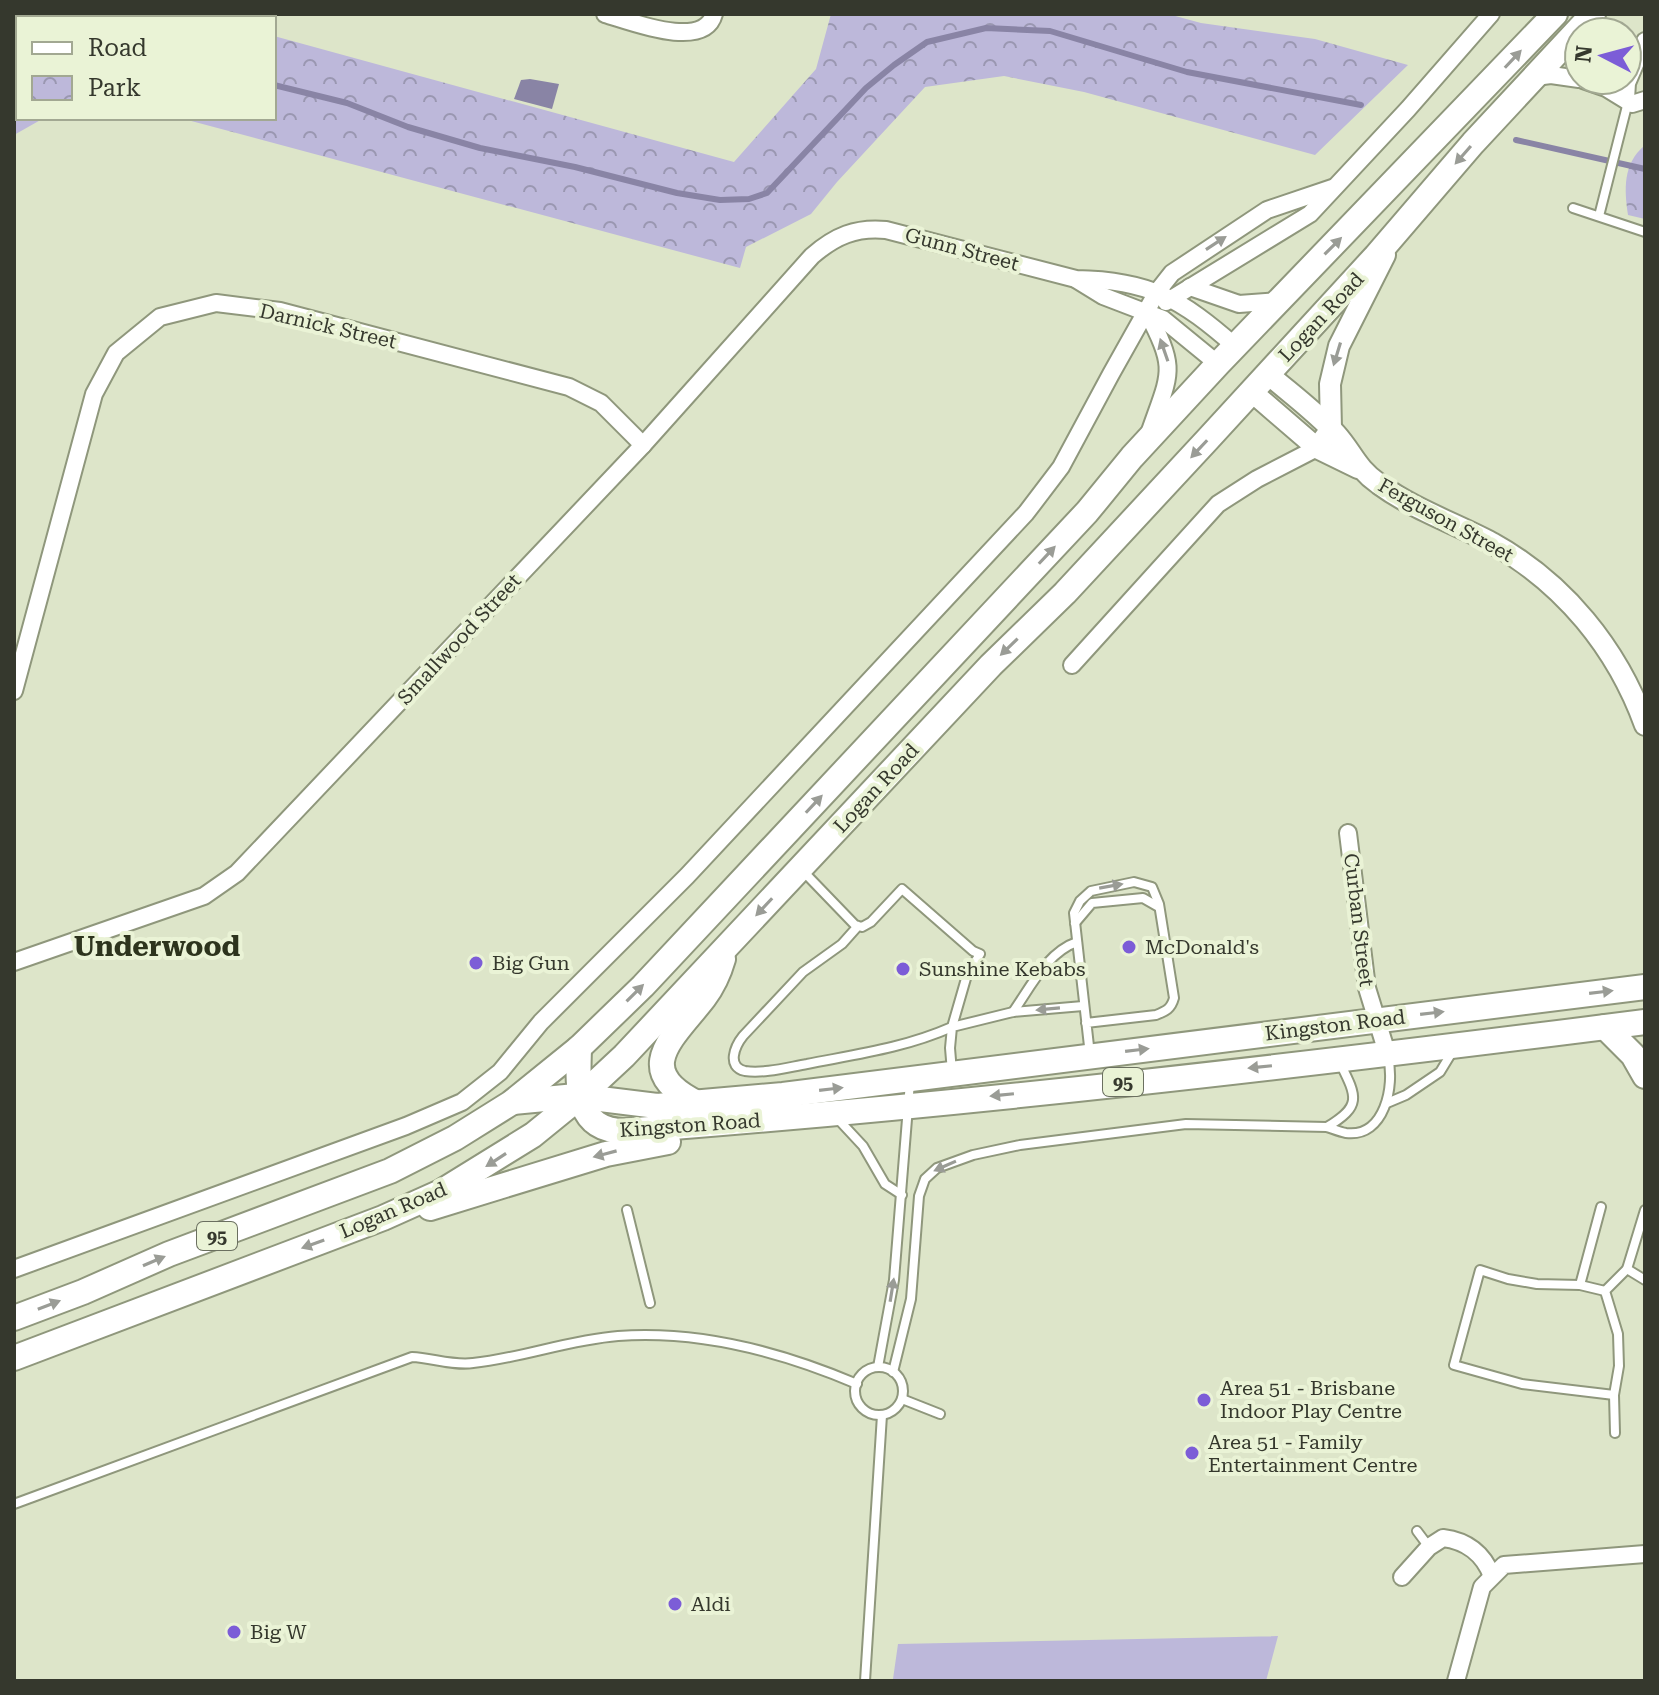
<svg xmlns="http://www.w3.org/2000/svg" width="1659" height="1695" font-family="'Roboto Serif',serif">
<defs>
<pattern id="park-crowns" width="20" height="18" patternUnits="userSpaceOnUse" patternTransform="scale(2)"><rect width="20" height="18" fill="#bdb8da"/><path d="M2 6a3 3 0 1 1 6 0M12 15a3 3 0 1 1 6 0" fill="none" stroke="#9a97b1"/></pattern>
</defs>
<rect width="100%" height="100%" fill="#dde5c9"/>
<path fill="#bdb8da" d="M1278 1636 1266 1681H876L893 1679 898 1644Z"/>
<g fill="url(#park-crowns)">
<path d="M14 14H196L210 18H18V118H44L14 135Z"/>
<path d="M831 14H1168L1201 23 1315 39 1408 65 1315 155 1084 92 1004 76 925 87 837 182 811 214 746 247 740 268 180 118H274V36L734 162 816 69Z"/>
<path d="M1644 146 1645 148V219L1628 215C1624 189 1623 164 1644 146Z"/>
</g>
<path fill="#8984a5" d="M530 79 559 84 552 109 514 99 521 80Z"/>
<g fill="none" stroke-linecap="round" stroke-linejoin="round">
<g stroke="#8984a5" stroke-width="6">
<path d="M14 73 18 70"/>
<path d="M274 85 347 103 408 127 480 148 575 167 677 193 720 200 749 199 767 193 866 88 894 65 927 42 986 28 1050 31 1187 72 1361 105"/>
<path d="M1516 140 1645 169"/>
</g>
<defs>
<g id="service">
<path d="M1573 208 1645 232"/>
<path d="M1599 216 1628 102"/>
<path d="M801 869 855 925 862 927 871 922 902 889 973 951 980 954 967 975 952 1027C904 1048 858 1054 807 1064 789 1067 764 1074 745 1071 726 1067 735 1046 743 1036L803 972 842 944 858 926"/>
<path d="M1075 923 1092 903 1143 898 1157 906"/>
<path d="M1013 1012C1030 988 1047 952 1077 942"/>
<path d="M1086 1023 1156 1015C1166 1011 1171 1009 1174 998L1159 904 1152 887 1134 882 1091 891 1080 901 1074 913 1090 1055"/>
<path d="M952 1072 950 1048 952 1027 1013 1012 1083 1006"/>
<path d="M1387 1103 1406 1095 1440 1072 1454 1049"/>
<path d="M836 1117 863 1146 885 1184 902 1195"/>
<path d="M1327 1127C1362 1106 1357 1097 1340 1063"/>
<path d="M627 1210 650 1303"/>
<path d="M1645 1210 1627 1269 1645 1280"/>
<path d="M1580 1285 1601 1207"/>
<path d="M1605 1291 1580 1285 1537 1284 1508 1279 1480 1270 1454 1365 1522 1384 1614 1395"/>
<path d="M878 1367 894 1280 910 1082"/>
<circle cx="879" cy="1391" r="24"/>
<path d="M893 1372 911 1299 919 1196 925 1179 937 1168 973 1155 1020 1145 1186 1124 1327 1127C1333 1129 1340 1132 1346 1133 1385 1138 1395 1085 1388 1058"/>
<path d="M902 1399 940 1414"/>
<path d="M1615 1433 1614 1395 1619 1366 1618 1334 1605 1291 1627 1269"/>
<path d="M14 1504 412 1357C432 1358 454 1366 473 1363 522 1358 568 1340 618 1336 699 1330 782 1352 857 1384"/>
<path d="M1417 1531 1429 1547"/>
<path d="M865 1681 882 1415"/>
</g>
<g id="minor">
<path d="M605 14C630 21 704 51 714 14"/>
<path d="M1535 77 1551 75 1579 79"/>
<path d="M1583 80 1606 88 1632 104 1645 100"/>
<path d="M1626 99 1627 83 1645 41"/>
<path d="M1077 280 1103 296 1163 319 1218 364"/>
<path d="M1190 287 1239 304 1278 301"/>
<path d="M1166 302 1310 214 1408 109 1491 14"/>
<path d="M1147 312C1177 370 1171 371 1150 431"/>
<path d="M1072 665 1218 504 1257 479 1317 448"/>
<path d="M14 691 94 394 116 353 160 317 216 303 280 311 569 387 601 403 643 445"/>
<path d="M1348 833 1367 988 1387 1053"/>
<path d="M14 962 204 896 237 873 643 445 812 256C835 236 856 227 886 230L1076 279C1150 280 1181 299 1236 347"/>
<path d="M14 1269 406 1126 462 1102 500 1072 541 1022 687 876 1026 513 1061 467 1111 374 1157 292 1172 273 1267 210 1332 188"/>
<path d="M1402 1577 1429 1547 1443 1538C1467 1541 1483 1553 1492 1576"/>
<path d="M1456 1681 1482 1587 1504 1565 1645 1554"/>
</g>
<g id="tertiary">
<path d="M1268 374C1290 393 1316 412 1336 434 1353 453 1356 468 1379 484 1413 509 1454 523 1492 543 1564 583 1617 648 1645 725"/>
<path d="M1252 392 1317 448 1358 468"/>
<path d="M1317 448 1331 429 1330 384 1339 346 1385 255"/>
</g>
<g id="primary">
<path d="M1605 1027 1633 1055 1645 1076"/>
<path d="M579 1048C578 1085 574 1130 624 1131 965 1105 1306 1065 1645 1022"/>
<path d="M513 1102 576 1096 657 1106 783 1095 1645 987"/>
<path d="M697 1103C630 1070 674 1037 704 998 713 986 719 973 723 959"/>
<path d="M430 1208 606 1154 668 1142"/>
<path d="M14 1318 83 1292 169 1254 390 1171 455 1138 511 1103 579 1048 643 986 1087 512 1132 457 1218 364 1555 14"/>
<path d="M14 1358 383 1218 441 1192 533 1135 581 1096 624 1056 991 665 1065 593 1208 439 1376 256 1473 143 1593 14"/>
</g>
</defs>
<use href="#service" stroke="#8f977c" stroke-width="12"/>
<use href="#minor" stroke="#8f977c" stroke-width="20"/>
<use href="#tertiary" stroke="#8f977c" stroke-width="24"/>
<use href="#primary" stroke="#8f977c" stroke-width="28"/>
<use href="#service" stroke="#fff" stroke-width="8"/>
<use href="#minor" stroke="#fff" stroke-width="16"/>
<use href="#tertiary" stroke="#fff" stroke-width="20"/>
<use href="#primary" stroke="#fff" stroke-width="24"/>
</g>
<defs><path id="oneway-solid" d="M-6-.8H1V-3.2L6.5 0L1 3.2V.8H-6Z" transform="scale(2)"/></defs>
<g fill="#9a9c96">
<use href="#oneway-solid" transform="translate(1513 59) rotate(-47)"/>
<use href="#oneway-solid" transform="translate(1463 155) rotate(131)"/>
<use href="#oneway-solid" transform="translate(1216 243) rotate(-33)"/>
<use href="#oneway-solid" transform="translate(1333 246) rotate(-45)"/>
<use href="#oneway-solid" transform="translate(1164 350) rotate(-109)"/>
<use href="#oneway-solid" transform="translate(1337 354) rotate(107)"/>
<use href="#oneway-solid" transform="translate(1199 449) rotate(133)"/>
<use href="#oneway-solid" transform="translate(1047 555) rotate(-47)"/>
<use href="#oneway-solid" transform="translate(1009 647) rotate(136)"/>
<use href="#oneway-solid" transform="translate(814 804) rotate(-47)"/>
<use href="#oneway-solid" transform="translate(1111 886) rotate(-10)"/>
<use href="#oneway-solid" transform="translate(764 907) rotate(133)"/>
<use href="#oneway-solid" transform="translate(1601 992) rotate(-7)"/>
<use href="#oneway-solid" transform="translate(635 993) rotate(-45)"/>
<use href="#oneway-solid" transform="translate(1048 1009) rotate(175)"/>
<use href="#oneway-solid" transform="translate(1432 1013) rotate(-7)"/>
<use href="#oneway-solid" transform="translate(1137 1050) rotate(-7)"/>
<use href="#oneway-solid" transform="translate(1260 1067) rotate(174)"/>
<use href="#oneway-solid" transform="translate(831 1089) rotate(-7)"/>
<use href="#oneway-solid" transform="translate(1002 1095) rotate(174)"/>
<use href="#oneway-solid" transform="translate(605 1154) rotate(165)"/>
<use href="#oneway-solid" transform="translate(496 1160) rotate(147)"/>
<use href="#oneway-solid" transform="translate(945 1166) rotate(156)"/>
<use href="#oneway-solid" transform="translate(313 1244) rotate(160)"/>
<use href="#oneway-solid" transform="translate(154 1261) rotate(-23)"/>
<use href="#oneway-solid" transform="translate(892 1290) rotate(-81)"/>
<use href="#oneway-solid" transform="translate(49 1305) rotate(-21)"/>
</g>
<g fill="#7c5dd7" stroke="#eaf3d6" stroke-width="3">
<circle cx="1129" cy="947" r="8"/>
<circle cx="476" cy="963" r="8"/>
<circle cx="903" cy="969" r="8"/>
<circle cx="1204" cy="1400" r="8"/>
<circle cx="1192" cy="1453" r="8"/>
<circle cx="675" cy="1604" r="8"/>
<circle cx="234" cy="1632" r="8"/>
</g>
<g text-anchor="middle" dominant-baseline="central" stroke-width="8" stroke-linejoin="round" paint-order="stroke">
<g fill="#eaf3d6" stroke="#6b7060" stroke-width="2">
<rect x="1103" y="1068" width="40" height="28" rx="6"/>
<rect x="197" y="1222" width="40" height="28" rx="6"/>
</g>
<g font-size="18" font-weight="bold" fill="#35382d">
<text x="1123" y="1082">95</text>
<text x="217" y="1236">95</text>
</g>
<g font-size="20" fill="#35382d" stroke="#eaf3d6">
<text transform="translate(962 249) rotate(15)">Gunn Street</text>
<text transform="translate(1321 317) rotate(-47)">Logan Road</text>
<text transform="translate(328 326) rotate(13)">Darnick Street</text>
<text transform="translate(1446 520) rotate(29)">Ferguson Street</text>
<text transform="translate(459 639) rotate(-47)">Smallwood Street</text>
<text transform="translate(876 788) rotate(-47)">Logan Road</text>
<text transform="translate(1359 920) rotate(83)">Curban Street</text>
<text transform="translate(1335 1025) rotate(-7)">Kingston Road</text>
<text transform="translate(690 1125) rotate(-4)">Kingston Road</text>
<text transform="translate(393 1210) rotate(-23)">Logan Road</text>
</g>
<g font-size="20" fill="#35382d" stroke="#eaf3d6" text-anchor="start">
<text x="1145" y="947">McDonald's</text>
<text x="492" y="963">Big Gun</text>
<text x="919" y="969">Sunshine Kebabs</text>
<text x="1220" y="1388">Area 51 - Brisbane<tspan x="1220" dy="23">Indoor Play Centre</tspan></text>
<text x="1208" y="1442">Area 51 - Family<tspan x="1208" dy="23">Entertainment Centre</tspan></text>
<text x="691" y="1604">Aldi</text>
<text x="250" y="1632">Big W</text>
</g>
<g font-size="28" font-weight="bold" fill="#2d341d" stroke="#eaf3d6">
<text x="157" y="946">Underwood</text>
</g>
</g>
<rect width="1659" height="1695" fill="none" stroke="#35382d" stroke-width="32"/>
<rect x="16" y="16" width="260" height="104" fill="#eaf3d6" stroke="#a2a892" stroke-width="2"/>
<rect x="32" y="42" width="40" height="12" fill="#ffffff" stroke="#a2a892" stroke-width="2"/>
<text x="88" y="56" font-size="24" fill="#35382d">Road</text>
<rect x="32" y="76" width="40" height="24" fill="url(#park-crowns)" stroke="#a2a892" stroke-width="2"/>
<text x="88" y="96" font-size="24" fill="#35382d">Park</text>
<g transform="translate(1603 56) rotate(276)"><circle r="38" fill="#eaf3d6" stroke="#a2a892" stroke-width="2"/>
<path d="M0-6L14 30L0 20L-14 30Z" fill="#7c5dd7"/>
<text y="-12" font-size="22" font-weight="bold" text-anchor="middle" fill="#35382d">N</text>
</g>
</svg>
